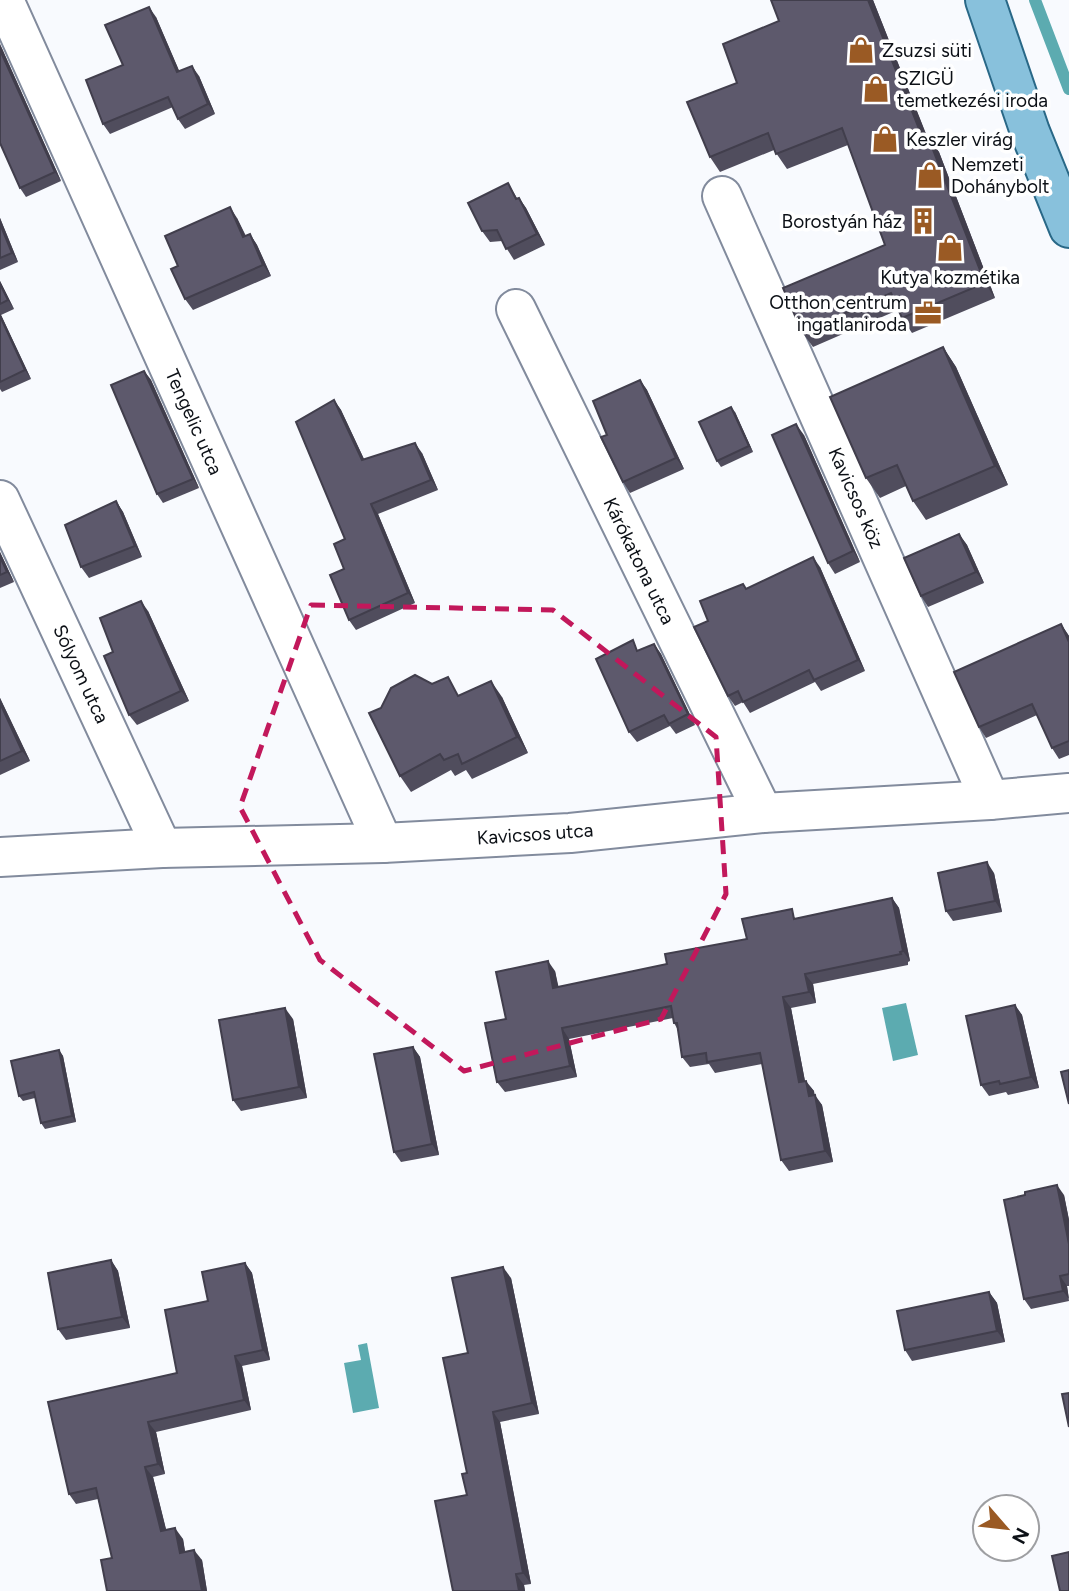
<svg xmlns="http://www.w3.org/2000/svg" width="1069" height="1591" font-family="Figtree,sans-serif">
<rect width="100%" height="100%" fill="#f8fafe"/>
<g fill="#5cabb0">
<path d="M906 1003 918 1055 893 1061 882 1008Z"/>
<path d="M367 1343 379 1408 353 1413 344 1363 361 1360 358 1345Z"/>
</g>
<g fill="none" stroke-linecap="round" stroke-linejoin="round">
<path stroke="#5cabb0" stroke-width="12" d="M1035 0 1069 89"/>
<defs>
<g id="minor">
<path d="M4 0 383 843"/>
<path d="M722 196 990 800"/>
<path d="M516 309 763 813"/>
<path d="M0 500 162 848"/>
<path d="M0 857 162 848 383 843 570 833 763 813 990 800 1069 793"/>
</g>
<path id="primary" d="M985 0 1030 132 1069 228"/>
</defs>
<use href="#minor" stroke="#828b9d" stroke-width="42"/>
<use href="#primary" stroke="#296887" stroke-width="42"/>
<use href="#minor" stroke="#fff" stroke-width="38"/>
<use href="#primary" stroke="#88c1dc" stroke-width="38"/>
</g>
<g fill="#504d5d">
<path d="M771 0H873L927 137 939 152 995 298 912 333 902 318 898 310 813 347 802 332 885 245 848 145 787 169 774 150 720 172 710 157 737 83 779 21Z"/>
<path d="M156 17 179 71 199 76 215 114 185 129 178 119 173 107 110 134 103 124 123 65Z"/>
<path d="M0 44 61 181 26 197 20 188Z"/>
<path d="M508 183 517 198H519L526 208 545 245 514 260 502 241 490 242 482 231Z"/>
<path d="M0 218 18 262 0 270Z"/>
<path d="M237 218 246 236 250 234 257 245 271 276 193 310 185 299 178 266Z"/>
<path d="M0 281 14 309 1 315 31 379 2 392 0 389Z"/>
<path d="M943 347 956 367 1008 485 926 520 913 501 906 486 880 498 866 478Z"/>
<path d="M144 371 151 380 199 488 163 503 157 494Z"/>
<path d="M640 380 647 390 684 469 630 493 623 482 607 435Z"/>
<path d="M334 400 341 410 364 459 422 453 438 490 378 514 415 603 356 630 349 620 345 539Z"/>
<path d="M735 412 753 452 721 467 717 461Z"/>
<path d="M804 435 860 562 835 574 828 563Z"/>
<path d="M116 501 123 512 142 557 89 578 81 567Z"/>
<path d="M959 534 967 545 984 583 928 607 921 596Z"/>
<path d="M0 552 14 582 0 588Z"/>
<path d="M820 567 865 671 821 691 815 682 750 713 743 702 735 706 728 696 708 621 747 588Z"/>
<path d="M148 611 189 701 137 725 129 715 113 652Z"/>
<path d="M1061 624 1069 636V755L1059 759 1052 748 1037 715 986 738 979 727Z"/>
<path d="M654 644 661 654 695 725 676 734 670 726 637 742 629 732 640 650Z"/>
<path d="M432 684 460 696 502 697 528 753 472 779 466 770 455 776 451 770 411 792 400 776 381 708Z"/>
<path d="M0 698 30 761 0 775Z"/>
<path d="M994 873 1002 912 953 921 946 911Z"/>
<path d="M892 898 899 908 910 961 908 962V965L813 984 816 1003 791 1008 805 1081 814 1091V1095L822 1105 833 1162 789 1171 781 1160 762 1064 715 1073 709 1064 690 1067 682 1057 678 1030 674 1023 673 1018 569 1039 577 1077 505 1092 497 1082 506 1019 555 971 558 987 667 964 747 939 798 918Z"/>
<path d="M1015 1005 1022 1015 1039 1088 1008 1095 1006 1092 989 1096 981 1085Z"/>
<path d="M293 1019 307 1098 241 1111 233 1100Z"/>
<path d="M413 1047 420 1057 439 1155 401 1162 394 1152Z"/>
<path d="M59 1050 63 1056 76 1122 45 1129 41 1123 35 1098 23 1101 19 1096Z"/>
<path d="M1064 1195 1069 1220V1286H1067L1069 1301 1031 1309 1024 1299Z"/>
<path d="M111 1260 118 1271 130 1328 66 1340 58 1329Z"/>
<path d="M245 1263 252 1273 270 1360 242 1366 251 1410 156 1432 165 1474 153 1477 166 1530 183 1539 185 1552 202 1560 207 1591H107L112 1558 98 1499 76 1504 69 1494 177 1373 208 1301Z"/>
<path d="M511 1278 539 1414 500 1422 531 1584 524 1585 525 1591H453L467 1495 468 1353Z"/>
<path d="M989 1292 997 1303 1005 1342 912 1361 905 1350Z"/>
</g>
<g fill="#413e4c">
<path d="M868 0H873L934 154 923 139Z"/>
<path d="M149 7 156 17 184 82 177 72Z"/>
<path d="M0 44 61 181 55 172 0 50Z"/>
<path d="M192 66 199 76 215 114 208 104Z"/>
<path d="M928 137 939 152 995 298 985 283Z"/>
<path d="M519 198 526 208 545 245 537 234Z"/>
<path d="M230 207 237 218 251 248 243 237Z"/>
<path d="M0 218 18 262 12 253 0 224Z"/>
<path d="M250 234 257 245 271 276 263 265Z"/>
<path d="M0 281 14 309 8 300 0 284Z"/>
<path d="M0 313 1 315 31 379 25 370 0 316Z"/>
<path d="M943 347 956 367 1008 485 995 466Z"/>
<path d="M144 371 151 380 199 488 193 479Z"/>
<path d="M640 380 647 390 684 469 676 458Z"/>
<path d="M334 400 341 410 369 470 362 460Z"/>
<path d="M731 407 735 412 753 452 749 446Z"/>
<path d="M796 424 804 435 860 562 853 551Z"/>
<path d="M415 443 422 453 438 490 431 480Z"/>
<path d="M116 501 123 512 142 557 135 546Z"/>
<path d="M371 504 378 514 415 603 408 593Z"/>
<path d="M959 534 967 545 984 583 976 572Z"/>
<path d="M0 552 14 582 7 572 0 557Z"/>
<path d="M813 557 820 567 865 671 858 660Z"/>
<path d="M141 601 148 611 189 701 181 691Z"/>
<path d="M1061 624 1069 636V642Z"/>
<path d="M654 644 661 654 695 725 688 714Z"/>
<path d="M491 681 502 697 528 753 517 737Z"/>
<path d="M0 698 30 761 22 751 0 703Z"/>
<path d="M987 862 994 873 1002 912 995 901Z"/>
<path d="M892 898 899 908 910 961 903 951Z"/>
<path d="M548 961 555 971 561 998 553 988Z"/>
<path d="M805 974 813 984 816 1003 809 992Z"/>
<path d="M783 997 791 1008 807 1092 799 1082Z"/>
<path d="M1015 1005 1022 1015 1039 1088 1031 1077Z"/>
<path d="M285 1008 293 1019 307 1098 299 1087Z"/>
<path d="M562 1028 569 1039 577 1077 570 1066Z"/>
<path d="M413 1047 420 1057 439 1155 432 1144Z"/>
<path d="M59 1050 63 1056 76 1122 72 1116Z"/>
<path d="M806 1081 814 1091 817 1106 809 1096Z"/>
<path d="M815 1095 822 1105 833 1162 825 1151Z"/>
<path d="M1057 1185 1064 1195 1069 1220V1244Z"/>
<path d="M111 1260 118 1271 130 1328 122 1317Z"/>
<path d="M245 1263 252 1273 270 1360 263 1350Z"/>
<path d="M503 1267 511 1278 539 1414 532 1403Z"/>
<path d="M1060 1276 1067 1286 1069 1299 1063 1291Z"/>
<path d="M989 1292 997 1303 1005 1342 997 1331Z"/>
<path d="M235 1356 242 1366 251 1410 244 1400Z"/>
<path d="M493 1412 500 1422 531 1584 523 1573Z"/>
<path d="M148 1422 156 1432 165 1474 158 1464Z"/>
<path d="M145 1467 153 1477 169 1541 161 1531Z"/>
<path d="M175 1528 183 1539 187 1563 180 1553Z"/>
<path d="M194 1550 202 1560 207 1591H202Z"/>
<path d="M516 1574 524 1585 525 1591H519Z"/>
</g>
<g fill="#5d596c" stroke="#413e4c" stroke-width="2">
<path d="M771 0H868L923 139 928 137 985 283 902 318 891 293 802 332 783 288 885 245 842 128 776 154 768 133 710 157 687 102 737 83 723 44 779 21Z"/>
<path d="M149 7 177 72 192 66 208 104 178 119 168 97 103 124 86 80 123 65 105 25Z"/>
<path d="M0 50 55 172 20 188 0 143Z"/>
<path d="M508 183 516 199 519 198 537 234 506 249 497 230 482 231 468 203Z"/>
<path d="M230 207 243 237 250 234 263 265 185 299 171 269 178 266 165 236Z"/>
<path d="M0 224 12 253 0 258Z"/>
<path d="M0 284 8 300 0 304Z"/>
<path d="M0 316 25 370 0 382Z"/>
<path d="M943 347 995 466 913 501 897 465 866 478 830 397Z"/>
<path d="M144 371 193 479 157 494 111 385Z"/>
<path d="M640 380 676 458 623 482 601 437 607 435 593 401Z"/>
<path d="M334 400 362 460 415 443 431 480 371 504 408 593 349 620 330 575 344 569 334 544 345 539 296 422Z"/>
<path d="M731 407 749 446 717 461 699 422Z"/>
<path d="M796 424 853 551 828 563 772 435Z"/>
<path d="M116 501 135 546 81 567 65 525Z"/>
<path d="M959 534 976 572 921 596 904 558Z"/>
<path d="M0 557 7 572 0 575Z"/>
<path d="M813 557 858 660 814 680 809 670 743 702 738 691 728 696 694 627 708 621 700 601 743 584 746 589Z"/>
<path d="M141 601 181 691 129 715 104 656 113 652 100 618Z"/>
<path d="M1061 624 1069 642V741L1052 748 1032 704 979 727 954 672Z"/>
<path d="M633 640 637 651 654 644 688 714 669 724 664 715 629 732 596 659Z"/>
<path d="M415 675 432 684 448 677 458 696 491 681 517 737 462 764 458 754 444 760 440 754 400 776 369 713 381 708 391 688Z"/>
<path d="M0 703 22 751 0 761Z"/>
<path d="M987 862 995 901 946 911 938 873Z"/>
<path d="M892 898 903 951 900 952 901 954 805 974 809 992 783 997 799 1082 806 1081 809 1096 815 1095 825 1151 781 1160 760 1053 707 1062 706 1053 682 1057 677 1023H674L671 1006 562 1028 570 1066 497 1082 485 1023 506 1019 496 972 548 961 553 988 667 964 665 954 747 939 742 919 792 909 794 919Z"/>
<path d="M1015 1005 1031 1077 1000 1084 999 1081 981 1085 966 1016Z"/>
<path d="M285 1008 299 1087 233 1100 219 1020Z"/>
<path d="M413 1047 432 1144 394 1152 374 1054Z"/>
<path d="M59 1050 72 1116 41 1123 34 1092 19 1096 11 1061Z"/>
<path d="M1069 1070V1104L1061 1072Z"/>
<path d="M1057 1185 1069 1244V1274L1060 1276 1063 1291 1024 1299 1004 1200 1025 1195V1192Z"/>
<path d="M111 1260 122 1317 58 1329 48 1273Z"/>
<path d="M245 1263 263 1350 235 1356 244 1400 148 1422 158 1464 145 1467 161 1531 175 1528 180 1553 194 1550 202 1591H107L101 1560 112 1558 96 1488 69 1494 48 1402 177 1373 165 1310 208 1301 202 1272Z"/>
<path d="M503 1267 532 1403 493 1412 523 1573 516 1574 519 1591H453L435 1501 467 1495 462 1474 467 1473 443 1358 468 1353 452 1278Z"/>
<path d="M989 1292 997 1331 905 1350 897 1311Z"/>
<path d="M1069 1393V1427L1062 1394Z"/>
<path d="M1069 1552V1591H1060L1052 1556Z"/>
</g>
<path fill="none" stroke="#c2185b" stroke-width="5" stroke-dasharray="14 9" stroke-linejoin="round" d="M311 605 553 610 716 737 726 894 661 1019 464 1071 320 960 240 807Z"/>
<defs>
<symbol id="shop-bare" viewBox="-9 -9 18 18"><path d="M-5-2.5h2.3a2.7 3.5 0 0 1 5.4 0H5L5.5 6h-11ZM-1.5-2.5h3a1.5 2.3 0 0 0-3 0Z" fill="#9a5a24" stroke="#fff" stroke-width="2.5" paint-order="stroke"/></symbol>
<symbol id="building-bare" viewBox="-9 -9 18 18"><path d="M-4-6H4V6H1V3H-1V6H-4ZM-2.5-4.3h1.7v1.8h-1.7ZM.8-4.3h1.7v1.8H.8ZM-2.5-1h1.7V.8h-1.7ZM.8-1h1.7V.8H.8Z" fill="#9a5a24" stroke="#fff" stroke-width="2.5" paint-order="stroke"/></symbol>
<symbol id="office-bare" viewBox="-9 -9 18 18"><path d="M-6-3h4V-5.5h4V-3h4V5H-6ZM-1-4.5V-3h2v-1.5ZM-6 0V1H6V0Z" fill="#9a5a24" stroke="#fff" stroke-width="2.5" paint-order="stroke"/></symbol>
</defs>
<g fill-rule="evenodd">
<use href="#shop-bare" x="842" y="31" width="38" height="38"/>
<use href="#shop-bare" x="857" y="70" width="38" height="38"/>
<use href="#shop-bare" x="866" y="120" width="38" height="38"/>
<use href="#shop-bare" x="911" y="156" width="38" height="38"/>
<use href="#building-bare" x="904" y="202" width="38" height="38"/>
<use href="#shop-bare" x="931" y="229" width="38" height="38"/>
<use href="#office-bare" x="909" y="294" width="38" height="38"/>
</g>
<g text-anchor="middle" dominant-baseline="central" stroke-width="7" stroke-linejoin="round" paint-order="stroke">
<g font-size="19" fill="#0c1016" stroke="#fff" text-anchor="start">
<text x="882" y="50">Zsuzsi süti</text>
<text x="897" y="78">SZIGÜ<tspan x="897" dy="22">temetkezési iroda</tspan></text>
<text x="906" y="139">Keszler virág</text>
<text x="951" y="164">Nemzeti<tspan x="951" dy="22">Dohánybolt</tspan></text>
<text x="902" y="221" text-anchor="end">Borostyán ház</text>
<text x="950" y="277" text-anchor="middle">Kutya kozmétika</text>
<text x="907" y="302" text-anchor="end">Otthon centrum<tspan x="907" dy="22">ingatlaniroda</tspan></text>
</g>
<g font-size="19" fill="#0c1016" stroke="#fff">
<text transform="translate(194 422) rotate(66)">Tengelic utca</text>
<text transform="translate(856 498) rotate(66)">Kavicsos köz</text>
<text transform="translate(639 561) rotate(64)">Kárókatona utca</text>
<text transform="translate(81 674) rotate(65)">Sólyom utca</text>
<text transform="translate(535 834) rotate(-4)">Kavicsos utca</text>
</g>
</g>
<g transform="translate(1006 1528) rotate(118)"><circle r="33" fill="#ffffff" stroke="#9e9fa2" stroke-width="2"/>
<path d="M0-5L12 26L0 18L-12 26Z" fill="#9a5a24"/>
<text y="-10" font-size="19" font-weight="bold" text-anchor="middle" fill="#0c1016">N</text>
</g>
</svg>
